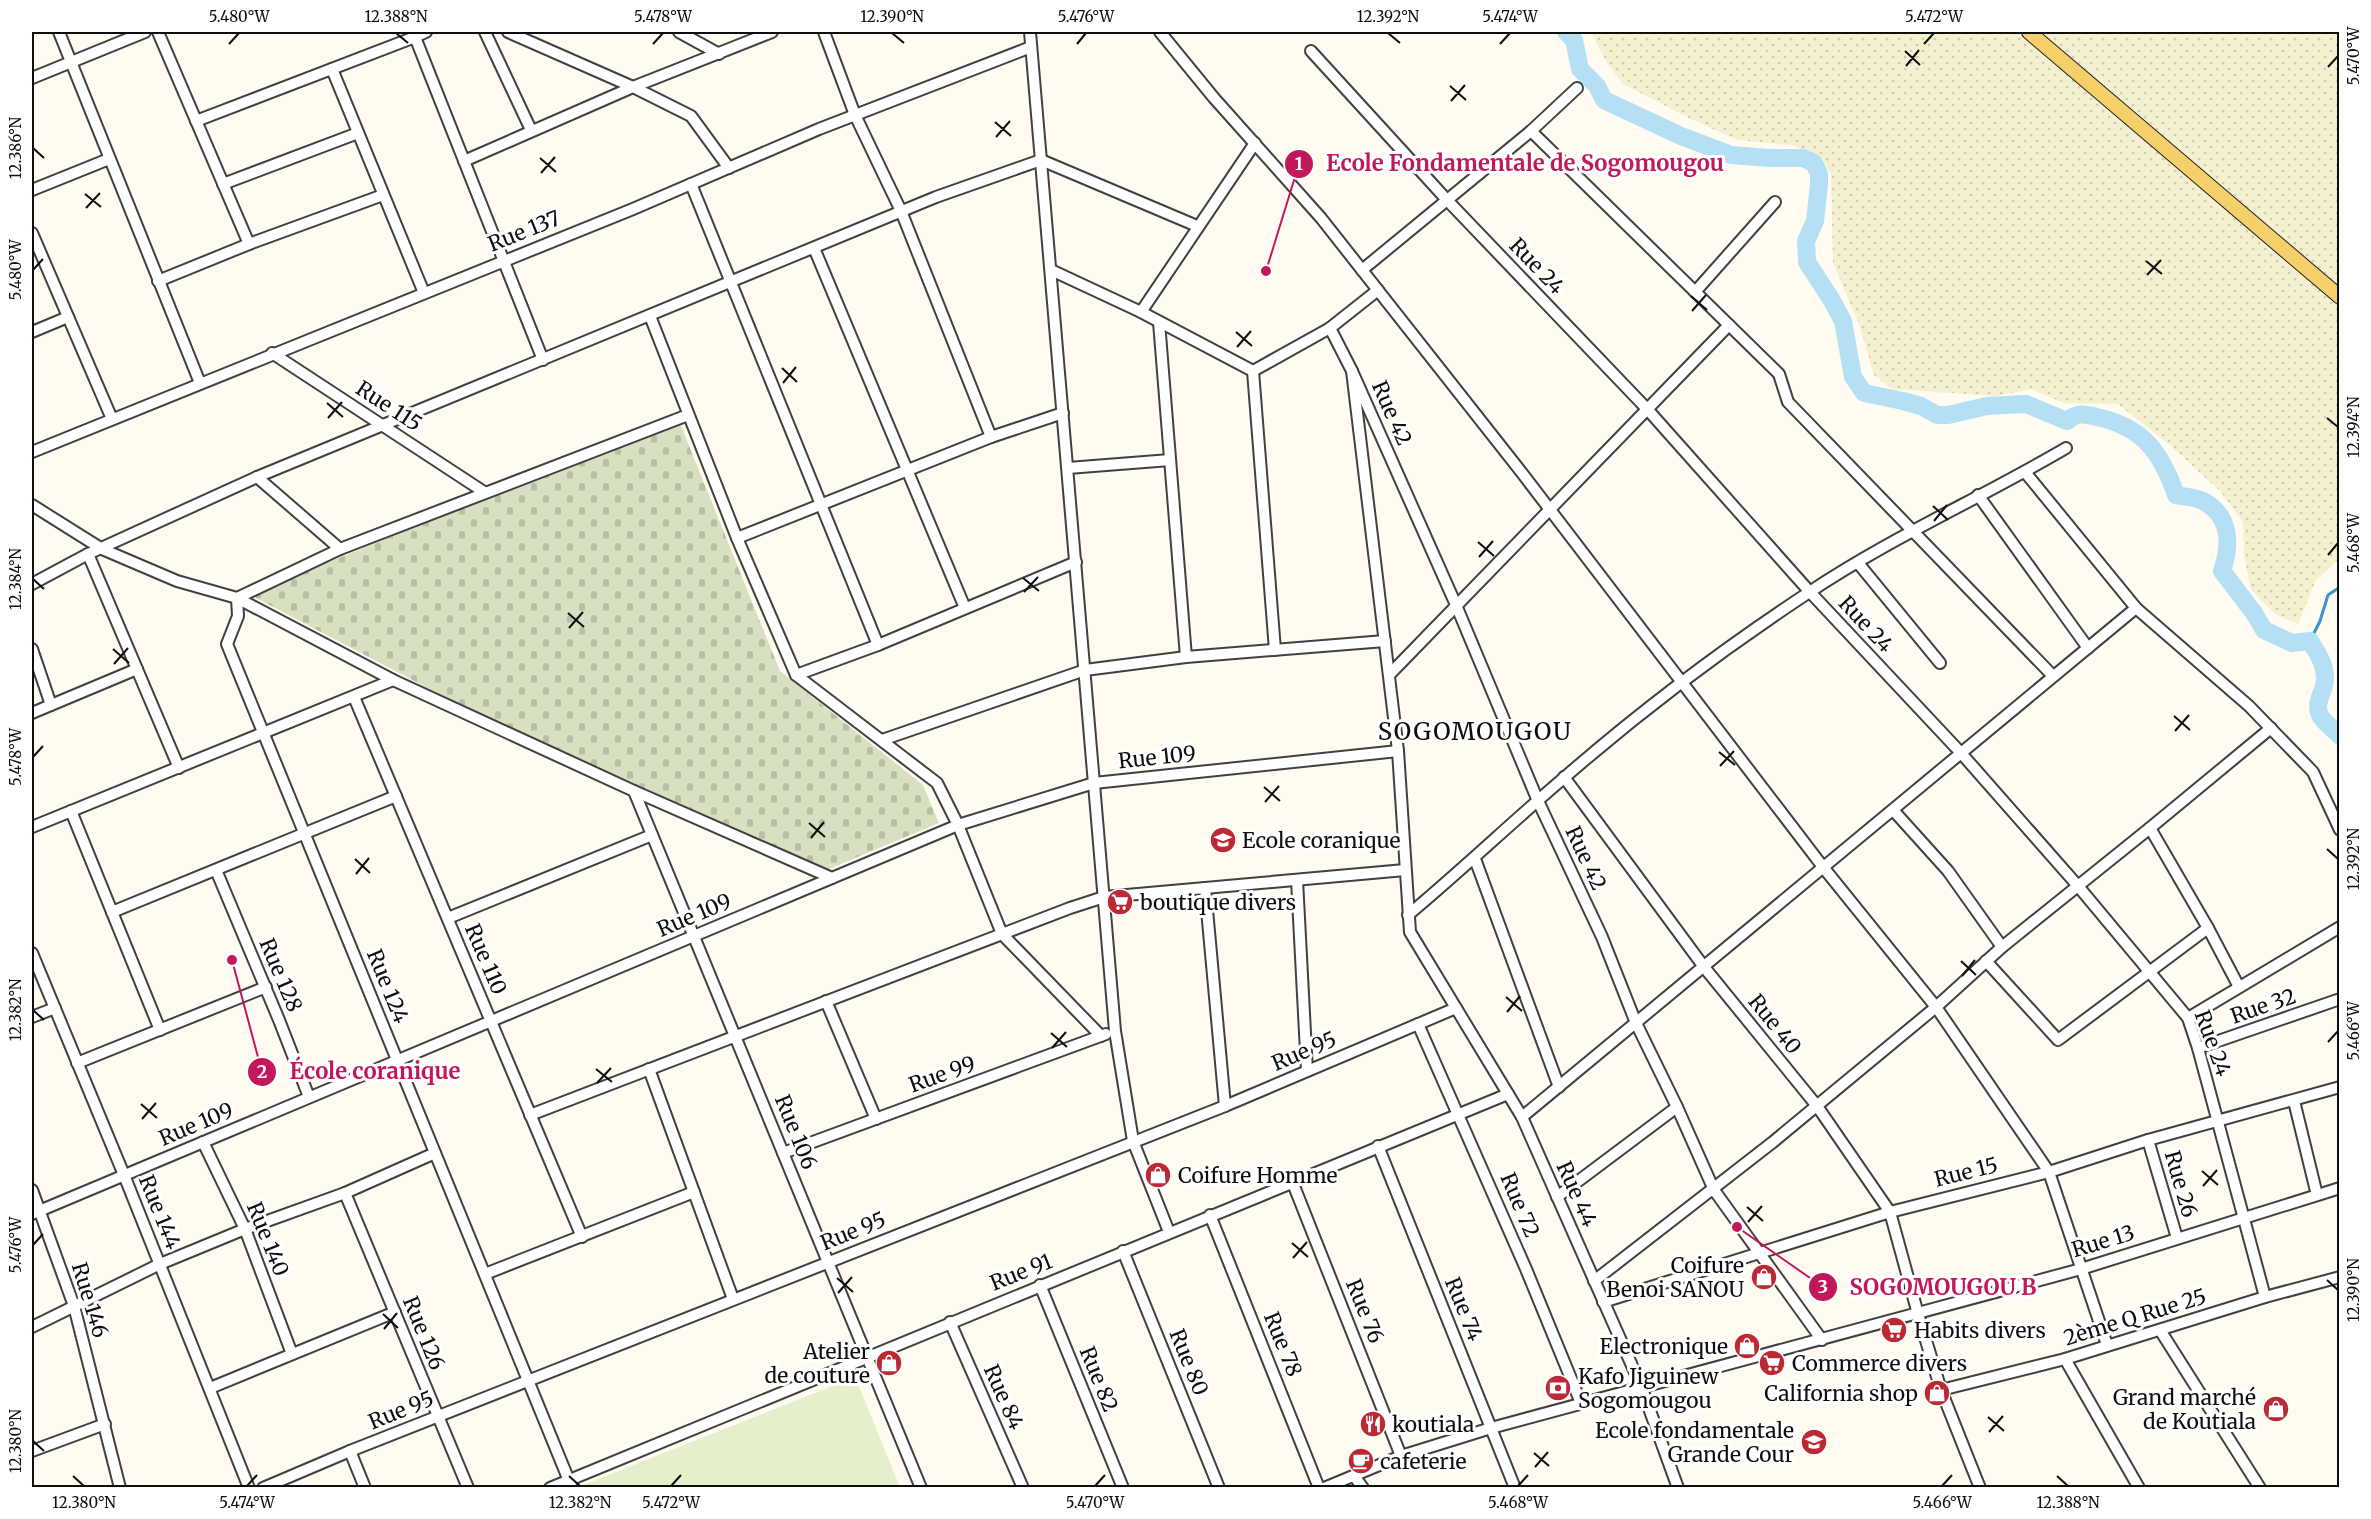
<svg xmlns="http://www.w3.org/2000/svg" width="2371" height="1519" font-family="Merriweather,serif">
<defs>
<pattern id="farmland-dots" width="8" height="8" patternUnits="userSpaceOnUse" patternTransform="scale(1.5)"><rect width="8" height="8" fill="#f4f0d0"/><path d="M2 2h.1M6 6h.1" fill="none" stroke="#d0cdb1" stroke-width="1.8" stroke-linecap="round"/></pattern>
<pattern id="cemetery-stones" width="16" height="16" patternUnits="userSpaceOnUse" patternTransform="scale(1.5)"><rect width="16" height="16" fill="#d7e0c1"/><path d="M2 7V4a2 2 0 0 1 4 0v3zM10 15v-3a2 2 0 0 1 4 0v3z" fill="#b7bfa5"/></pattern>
</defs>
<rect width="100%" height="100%" fill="#fffbf0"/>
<path fill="url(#farmland-dots)" d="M1591 32H2339V559L2316 580 2298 624 2275 614 2251 590 2244 556 2243 522 2220 491 2171 446 2118 404 2064 403 2031 389 1996 396 1892 389 1874 375 1859 324 1833 263 1831 174 1821 156 1791 145 1737 140 1691 119 1623 84 1607 63Z"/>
<path fill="url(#cemetery-stones)" d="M679 421 780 671 923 785 939 823 824 871 502 727 256 598 257 591Z"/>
<path fill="#e4f0cb" d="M855 1377 900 1487 584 1488 583 1485Z"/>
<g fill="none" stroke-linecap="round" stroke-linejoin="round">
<path stroke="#3e96cb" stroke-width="3" d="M2310 641 2320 621 2328 595 2340 587"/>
<path stroke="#b5dff5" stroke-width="18" d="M1566 32 1574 40 1580 69 1597 86 1604 100 1681 136 1731 155 1770 158H1803L1814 163 1819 174V185L1815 221 1806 241 1807 262 1831 299 1843 321 1853 377 1864 393 1903 401 1921 406 1937 415H1948L1987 406 2026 404 2067 421C2077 412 2085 414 2097 417 2143 427 2161 452 2176 495 2184 497 2196 497 2203 501 2231 516 2231 545 2222 571L2254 613 2264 630 2292 643 2310 641C2319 655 2328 669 2324 686 2321 696 2315 705 2320 715 2323 722 2334 729 2340 736"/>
<defs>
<g id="minor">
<path d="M59 32 200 383"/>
<path d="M158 32 249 244"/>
<path d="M485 32 531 130"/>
<path d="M508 32 633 87 691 116 729 168"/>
<path d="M679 32 719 54"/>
<path d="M824 32 855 115 901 211 991 437"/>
<path d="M1030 32 1115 1031 1133 1141 1169 1232"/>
<path d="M1160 32 1214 98 1321 218 1522 473 1823 867 1936 1007 2049 1172 2107 1345"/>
<path d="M415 37 426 32"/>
<path d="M1311 51 1447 200 1648 410 1809 591 1961 753 2078 886 2188 1018 2198 1048 2265 1297"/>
<path d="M332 69 424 293"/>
<path d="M32 78 145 32"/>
<path d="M196 121 415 37 543 360"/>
<path d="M1531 131 1779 374 1788 402 2053 676"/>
<path d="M464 161 633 87 772 32"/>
<path d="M223 184 358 133"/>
<path d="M691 184 878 645"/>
<path d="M32 190 109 159"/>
<path d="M32 233 112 419"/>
<path d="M814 248 965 608"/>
<path d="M1051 270 1141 312 1253 371"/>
<path d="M1362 270 1531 131 1577 88"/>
<path d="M158 281 249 244 383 195"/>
<path d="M1695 292 1775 202"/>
<path d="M1141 312 1255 143"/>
<path d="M650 316 737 538 796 675 937 783 958 825 1002 934 1101 1036"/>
<path d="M1159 322 1186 657"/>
<path d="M1330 328 1352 371 1456 605 1538 801 1602 937 1636 1023 1677 1107 1714 1190 1822 1340"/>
<path d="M32 332 68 317"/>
<path d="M272 353 484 492"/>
<path d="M1253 371 1275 650"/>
<path d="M1253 371 1330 328 1378 290"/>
<path d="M1352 371 1398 751 1410 932 1522 1117 1641 1386 1678 1488"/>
<path d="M32 452 633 209 819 129 1031 47"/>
<path d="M1068 468 1170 460"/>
<path d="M2025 472 2136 608 2249 706 2313 772 2340 830"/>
<path d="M257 477 340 549"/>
<path d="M1978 495 2088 648"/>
<path d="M32 505 102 549 177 581 237 598 393 680 634 791 832 878"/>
<path d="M737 538 991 437 1063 413"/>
<path d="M88 554 179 768"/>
<path d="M1858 563 1940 663"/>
<path d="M32 584 88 554 257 477 936 197 1041 160 1197 226"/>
<path d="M32 649 51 705"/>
<path d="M1390 674 1729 325"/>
<path d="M796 675 878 645 1076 562"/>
<path d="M354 697 582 1237"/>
<path d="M32 713 137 669"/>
<path d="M882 740 1085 670 1186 657 1385 641"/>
<path d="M1564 777 1704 967 1817 1106 1890 1212 1918 1314 1941 1390 1980 1488"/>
<path d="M634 791 921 1488"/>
<path d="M1893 810 1948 871 2002 947"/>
<path d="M71 811 160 1030"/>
<path d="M32 827 393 680"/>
<path d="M2150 828 2208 928 2239 987"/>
<path d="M1475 859 1559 1087"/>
<path d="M216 870 279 1020 309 1097"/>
<path d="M1297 880 1307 1071"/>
<path d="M1205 888 1225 1106"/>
<path d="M112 912 396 796"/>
<path d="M1408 915C1462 870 1512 822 1565 777 1642 710 1723 649 1808 593 1890 538 1981 498 2066 448"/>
<path d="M448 918 652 835"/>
<path d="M32 953 124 1175 249 1488"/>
<path d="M1986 961 2058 1040 2208 928"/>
<path d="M826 1001 876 1119"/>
<path d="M32 1017 55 1008"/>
<path d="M2188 1018 2340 927"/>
<path d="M1418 1024 1526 1269 1581 1403"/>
<path d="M2198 1048 2340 999"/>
<path d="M77 1063 266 987"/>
<path d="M649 1069 733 1299"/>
<path d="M2294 1101 2317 1195"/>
<path d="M530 1115 1070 908 1104 897 1405 870"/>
<path d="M1522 1117 2136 608"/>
<path d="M2148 1140 2177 1238"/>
<path d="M203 1142 245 1229 292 1354"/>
<path d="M1378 1146 1515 1488"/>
<path d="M783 1153 1106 1034"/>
<path d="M1292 1181 1401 1456"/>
<path d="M32 1190 74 1306 120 1488"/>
<path d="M345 1193 468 1488"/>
<path d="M1557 1197 1677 1107"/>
<path d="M32 1214 958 825 1094 783 1398 751"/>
<path d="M1210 1215 1319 1488"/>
<path d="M1123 1251 1219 1488"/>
<path d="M485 1274 694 1192"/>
<path d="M1594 1281 1773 1142 1936 1007 2002 947 2150 828 2271 728"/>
<path d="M1040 1285 1123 1488"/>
<path d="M1603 1302 1890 1212 2049 1172 2148 1140 2340 1087"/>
<path d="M950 1322 1023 1488"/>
<path d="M32 1327 160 1264 245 1229 345 1193 435 1153"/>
<path d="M2160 1330 2260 1488"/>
<path d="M2065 1359 2139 1488"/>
<path d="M210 1388 395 1312"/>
<path d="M1941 1390 2065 1359 2265 1297 2340 1277"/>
<path d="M32 1451 105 1424"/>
<path d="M350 1451 365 1488"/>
<path d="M1354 1476 1363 1488"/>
<path d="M263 1488 350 1451 1225 1106 1456 1008"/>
<path d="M550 1488 1508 1094"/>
<path d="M572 1488 227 644 238 616 237 598 340 549 688 415"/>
<path d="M1324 1488 1401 1456 1491 1428 2081 1269 2340 1188"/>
</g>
<path id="major" d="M2029 32 2340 297"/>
</defs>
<use href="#minor" stroke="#414141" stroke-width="14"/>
<use href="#major" stroke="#1f1f1f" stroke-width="16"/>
<use href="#minor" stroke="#fff" stroke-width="10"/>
<use href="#major" stroke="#f5cf69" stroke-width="14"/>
</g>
<path fill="none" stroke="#0e0e0e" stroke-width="2" d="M396 33 408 43M892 33 904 43M1388 33 1400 43M229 44 239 33M653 44 663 33M1077 44 1086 33M1500 44 1510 33M1924 44 1934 33M1905 51 1920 65M1906 66 1919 50M2328 67 2338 56M1450 86 1466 100M1451 101 1465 85M995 122 1011 136M996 137 1010 121M33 148 44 158M540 158 556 172M541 173 555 157M85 194 101 207M86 208 100 193M2146 261 2162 274M33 270 43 259M2147 275 2161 260M1691 296 1707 310M1692 311 1706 295M1236 332 1252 346M1237 347 1251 331M782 368 797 382M783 383 796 367M327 403 343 417M328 418 342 402M2327 418 2338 427M1933 506 1948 520M1934 521 1947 505M1478 542 1494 556M2328 555 2338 543M1479 557 1493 541M1023 578 1039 591M33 579 44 589M1024 592 1038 577M568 613 584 627M569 628 583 612M113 649 129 663M114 664 128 648M2174 716 2190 730M2175 731 2189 715M1719 752 1735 765M33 757 43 746M1720 766 1734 751M1264 787 1280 801M1265 802 1279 786M809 823 825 837M811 838 824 822M2327 849 2338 859M355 859 370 873M356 874 369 858M1961 961 1976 975M1962 976 1975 960M1506 997 1522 1011M33 1010 44 1020M1507 1012 1520 996M1051 1033 1067 1047M2328 1042 2338 1031M1052 1048 1066 1032M596 1069 612 1082M597 1083 611 1068M141 1104 157 1118M142 1119 156 1103M2202 1171 2218 1185M2203 1186 2217 1170M1747 1207 1763 1221M1748 1222 1762 1206M1292 1243 1308 1257M33 1245 43 1234M1293 1258 1307 1242M837 1278 853 1292M2327 1280 2338 1290M838 1293 852 1277M383 1314 398 1328M384 1329 397 1313M1988 1417 2004 1431M1989 1432 2003 1416M33 1441 44 1451M1534 1453 1549 1466M1535 1467 1548 1452M73 1476 84 1486M569 1476 580 1486M2057 1476 2068 1486M247 1486 257 1475M671 1486 681 1475M1095 1486 1105 1475M1518 1486 1528 1475M1942 1486 1952 1475"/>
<defs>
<symbol id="school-disc" viewBox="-11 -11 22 22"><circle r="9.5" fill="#bc2934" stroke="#fff"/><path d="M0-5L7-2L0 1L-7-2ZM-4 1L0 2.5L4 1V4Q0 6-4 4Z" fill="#fff"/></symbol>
<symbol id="supermarket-disc" viewBox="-11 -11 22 22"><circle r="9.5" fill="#bc2934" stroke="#fff"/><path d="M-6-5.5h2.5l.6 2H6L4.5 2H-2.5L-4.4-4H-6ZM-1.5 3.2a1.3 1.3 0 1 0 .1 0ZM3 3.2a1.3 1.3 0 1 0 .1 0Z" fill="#fff"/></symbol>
<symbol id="shop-disc" viewBox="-11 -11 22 22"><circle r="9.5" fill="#bc2934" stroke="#fff"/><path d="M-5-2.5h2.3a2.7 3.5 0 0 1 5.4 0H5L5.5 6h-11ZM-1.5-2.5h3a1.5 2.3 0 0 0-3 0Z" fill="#fff"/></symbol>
<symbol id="bank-disc" viewBox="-11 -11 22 22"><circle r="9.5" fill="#bc2934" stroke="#fff"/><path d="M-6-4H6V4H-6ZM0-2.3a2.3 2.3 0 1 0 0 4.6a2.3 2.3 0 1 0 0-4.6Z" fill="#fff"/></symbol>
<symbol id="restaurant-disc" viewBox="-11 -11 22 22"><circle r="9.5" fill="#bc2934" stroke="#fff"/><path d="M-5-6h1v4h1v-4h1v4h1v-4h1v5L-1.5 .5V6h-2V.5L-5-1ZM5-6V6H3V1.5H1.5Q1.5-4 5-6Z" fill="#fff"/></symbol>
<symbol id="cafe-disc" viewBox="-11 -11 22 22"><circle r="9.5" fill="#bc2934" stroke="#fff"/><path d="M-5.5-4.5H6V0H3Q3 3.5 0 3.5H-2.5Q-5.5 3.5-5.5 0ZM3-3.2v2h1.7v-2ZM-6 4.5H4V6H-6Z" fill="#fff"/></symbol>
</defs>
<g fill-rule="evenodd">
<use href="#school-disc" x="1208" y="825" width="30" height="30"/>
<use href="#supermarket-disc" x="1105" y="887" width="30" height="30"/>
<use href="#shop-disc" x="1143" y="1160" width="30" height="30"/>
<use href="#shop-disc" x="1749" y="1262" width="30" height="30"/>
<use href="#supermarket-disc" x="1879" y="1315" width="30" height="30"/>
<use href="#shop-disc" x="1732" y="1331" width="30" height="30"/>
<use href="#shop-disc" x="874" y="1348" width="30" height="30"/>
<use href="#supermarket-disc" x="1757" y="1348" width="30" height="30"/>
<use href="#bank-disc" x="1543" y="1373" width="30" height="30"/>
<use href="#shop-disc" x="1922" y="1378" width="30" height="30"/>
<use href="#shop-disc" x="2261" y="1394" width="30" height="30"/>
<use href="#restaurant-disc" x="1358" y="1409" width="30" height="30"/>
<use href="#school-disc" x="1799" y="1427" width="30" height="30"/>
<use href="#cafe-disc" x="1346" y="1446" width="30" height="30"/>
</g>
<g text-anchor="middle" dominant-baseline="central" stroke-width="6" stroke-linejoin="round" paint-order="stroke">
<g font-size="21" fill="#0e0e0e" stroke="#fff">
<text transform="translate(524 231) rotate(-22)">Rue 137</text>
<text transform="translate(1537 266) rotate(46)">Rue 24</text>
<text transform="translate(389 406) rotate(33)">Rue 115</text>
<text transform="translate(1392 413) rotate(66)">Rue 42</text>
<text transform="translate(1866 624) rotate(47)">Rue 24</text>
<text transform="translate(1157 757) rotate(-6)">Rue 109</text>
<text transform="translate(1586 858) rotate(65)">Rue 42</text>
<text transform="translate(694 915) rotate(-23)">Rue 109</text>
<text transform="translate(486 959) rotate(67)">Rue 110</text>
<text transform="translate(281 975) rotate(67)">Rue 128</text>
<text transform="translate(388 986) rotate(68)">Rue 124</text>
<text transform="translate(2263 1006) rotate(-19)">Rue 32</text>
<text transform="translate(1775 1024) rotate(51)">Rue 40</text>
<text transform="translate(2213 1043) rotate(70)">Rue 24</text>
<text transform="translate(1304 1051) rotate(-23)">Rue 95</text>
<text transform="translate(942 1074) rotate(-20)">Rue 99</text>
<text transform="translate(196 1124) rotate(-23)">Rue 109</text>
<text transform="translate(796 1132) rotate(68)">Rue 106</text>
<text transform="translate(1966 1172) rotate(-14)">Rue 15</text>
<text transform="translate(2181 1184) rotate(74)">Rue 26</text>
<text transform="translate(1577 1194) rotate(66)">Rue 44</text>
<text transform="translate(1520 1205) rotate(67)">Rue 72</text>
<text transform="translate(160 1212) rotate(68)">Rue 144</text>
<text transform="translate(853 1231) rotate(-22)">Rue 95</text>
<text transform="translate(268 1239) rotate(68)">Rue 140</text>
<text transform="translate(2103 1241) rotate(-17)">Rue 13</text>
<text transform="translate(1021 1272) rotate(-22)">Rue 91</text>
<text transform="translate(90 1300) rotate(73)">Rue 146</text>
<text transform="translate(1464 1309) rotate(68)">Rue 74</text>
<text transform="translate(1365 1311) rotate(68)">Rue 76</text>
<text transform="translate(2135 1317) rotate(-17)">2ème Q Rue 25</text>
<text transform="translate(424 1333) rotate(68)">Rue 126</text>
<text transform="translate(1283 1344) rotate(68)">Rue 78</text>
<text transform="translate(1189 1362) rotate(68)">Rue 80</text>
<text transform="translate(1099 1379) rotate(68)">Rue 82</text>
<text transform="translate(1004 1397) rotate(66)">Rue 84</text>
<text transform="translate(401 1410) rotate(-22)">Rue 95</text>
</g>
<g font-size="21" fill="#0e0e0e" stroke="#fff" text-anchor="start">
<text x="1242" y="840">Ecole coranique</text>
<text x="1140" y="902">boutique divers</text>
<text x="1178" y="1175">Coifure Homme</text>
<text x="1744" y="1265" text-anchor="end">Coifure<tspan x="1744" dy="24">Benoi SANOU</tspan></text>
<text x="1914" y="1330">Habits divers</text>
<text x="1728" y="1346" text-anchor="end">Electronique</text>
<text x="870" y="1351" text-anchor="end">Atelier<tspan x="870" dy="24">de couture</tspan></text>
<text x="1792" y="1363">Commerce divers</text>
<text x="1578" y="1376">Kafo Jiguinew<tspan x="1578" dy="24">Sogomougou</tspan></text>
<text x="1918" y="1393" text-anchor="end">California shop</text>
<text x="2256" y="1397" text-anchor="end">Grand marché<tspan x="2256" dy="24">de Koutiala</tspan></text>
<text x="1392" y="1424">koutiala</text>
<text x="1794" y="1430" text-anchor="end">Ecole fondamentale<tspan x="1794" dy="24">Grande Cour</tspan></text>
<text x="1380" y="1461">cafeterie</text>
</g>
<g font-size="24" letter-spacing="1.5" fill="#0e0e0e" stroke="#fff">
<text x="1475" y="731">SOGOMOUGOU</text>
</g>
</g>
<path fill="none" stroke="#c2185b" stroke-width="2" d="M1266 271L1299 164M232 960L262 1072M1737 1227L1823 1287"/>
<g fill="#c2185b" stroke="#fff" stroke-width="2">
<circle cx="1266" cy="271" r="6"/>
<circle cx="232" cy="960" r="6"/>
<circle cx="1737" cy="1227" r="6"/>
<circle cx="1299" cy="164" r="15"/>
<circle cx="262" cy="1072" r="15"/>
<circle cx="1823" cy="1287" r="15"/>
</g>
<g font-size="18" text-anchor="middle" font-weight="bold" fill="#fff">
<text x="1299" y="170">1</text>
<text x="262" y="1078">2</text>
<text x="1823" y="1293">3</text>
</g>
<g font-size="22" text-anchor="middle" font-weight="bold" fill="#c2185b" stroke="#fff" stroke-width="6" stroke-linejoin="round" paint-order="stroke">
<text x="1525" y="171">Ecole Fondamentale de Sogomougou</text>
<text x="375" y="1079">École coranique</text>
<text x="1943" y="1295">SOGOMOUGOU B</text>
</g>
<rect width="2371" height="1519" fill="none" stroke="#ffffff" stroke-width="66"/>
<rect x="33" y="33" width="2305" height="1453" fill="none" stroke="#0e0e0e" stroke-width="2"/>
<g font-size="15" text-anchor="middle" fill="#0e0e0e">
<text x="239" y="22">5.480°W</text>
<text x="396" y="22">12.388°N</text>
<text x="663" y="22">5.478°W</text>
<text x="892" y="22">12.390°N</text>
<text x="1086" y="22">5.476°W</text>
<text x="1388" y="22">12.392°N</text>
<text x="1510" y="22">5.474°W</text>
<text x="1934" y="22">5.472°W</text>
<text transform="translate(2354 56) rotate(-90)" y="5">5.470°W</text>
<text transform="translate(16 148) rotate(-90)" y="5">12.386°N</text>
<text transform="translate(16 270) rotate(-90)" y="5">5.480°W</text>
<text transform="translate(2354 427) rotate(-90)" y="5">12.394°N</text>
<text transform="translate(2354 543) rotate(-90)" y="5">5.468°W</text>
<text transform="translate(16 579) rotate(-90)" y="5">12.384°N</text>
<text transform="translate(16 757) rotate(-90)" y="5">5.478°W</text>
<text transform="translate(2354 859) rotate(-90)" y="5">12.392°N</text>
<text transform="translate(16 1010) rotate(-90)" y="5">12.382°N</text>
<text transform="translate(2354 1031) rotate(-90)" y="5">5.466°W</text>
<text transform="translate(16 1245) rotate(-90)" y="5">5.476°W</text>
<text transform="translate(2354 1290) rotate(-90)" y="5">12.390°N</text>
<text transform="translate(16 1441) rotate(-90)" y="5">12.380°N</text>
<text x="84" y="1508">12.380°N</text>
<text x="247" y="1508">5.474°W</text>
<text x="580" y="1508">12.382°N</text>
<text x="671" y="1508">5.472°W</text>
<text x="1095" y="1508">5.470°W</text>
<text x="1518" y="1508">5.468°W</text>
<text x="1942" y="1508">5.466°W</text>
<text x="2068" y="1508">12.388°N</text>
</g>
</svg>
